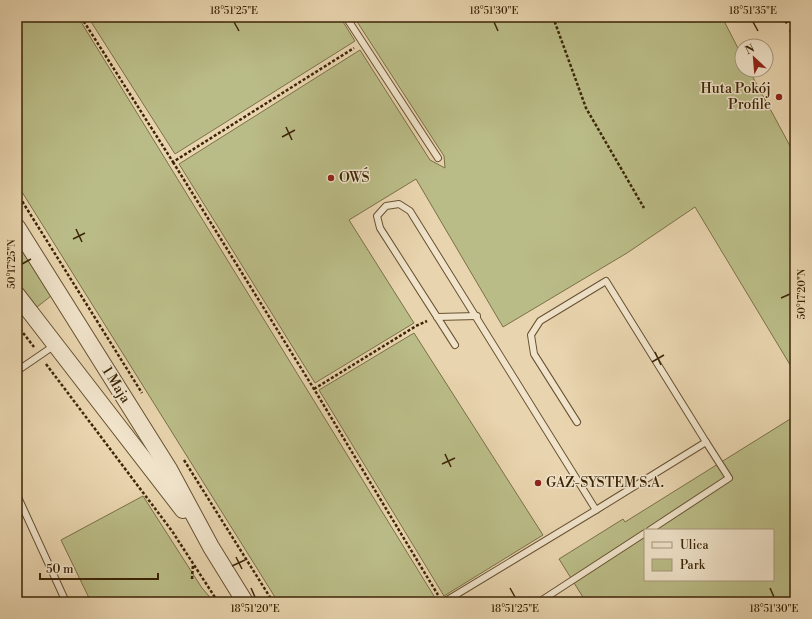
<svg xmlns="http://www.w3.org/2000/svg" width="812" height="619" font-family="'Libre Bodoni',serif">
<rect width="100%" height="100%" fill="#e8d4ae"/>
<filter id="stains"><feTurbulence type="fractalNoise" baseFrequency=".005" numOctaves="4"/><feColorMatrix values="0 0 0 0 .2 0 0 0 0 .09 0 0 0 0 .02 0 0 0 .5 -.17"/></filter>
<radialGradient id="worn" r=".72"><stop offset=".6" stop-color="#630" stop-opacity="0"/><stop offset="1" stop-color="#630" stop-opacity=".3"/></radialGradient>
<g fill="#babc87" stroke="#7b7047" fill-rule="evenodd">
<path d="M17 17H78L437 601 278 602 17 184Z"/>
<path d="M88 17H340L355 41 175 154Z"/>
<path d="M354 17H722L742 56V70H749L795 155V373L695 207 627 253 503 327 416 179 349 220 414 323 315 383 179 164 360 50 430 160 445 168 444 156Z"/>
<path d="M17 241 51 296 37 307 17 281Z"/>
<path d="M414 333 543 535 444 596 319 390Z"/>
<path d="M795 416V602H586L559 559 623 519 625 522ZM645 530H773V580H645Z"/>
<path d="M143 496 202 588 214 602H91L61 540Z"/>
</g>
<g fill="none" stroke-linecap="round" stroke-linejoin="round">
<defs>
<g id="service">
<path d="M346 17 438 158"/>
<path d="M437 317 477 316"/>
<path d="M17 371 55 345"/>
<path d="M577 422 534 354 531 335 540 321 606 281 706 442 596 510"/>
<path d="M17 495 66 602"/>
<path d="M650 530 729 478 706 442"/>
<path d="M444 602 596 510 410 211 399 204 386 206 377 216 380 228 455 345"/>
<path d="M539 602 645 533"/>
</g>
<g id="tertiary">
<path d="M17 227 169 469 211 547 245 602"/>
<path d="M17 295 183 510"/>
</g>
</defs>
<use href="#service" stroke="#675131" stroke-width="8"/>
<use href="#tertiary" stroke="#675131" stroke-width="18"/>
<g stroke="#3c2507" stroke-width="2.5" stroke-dasharray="3 2" stroke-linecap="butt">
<path d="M81 17 173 162 354 48"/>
<path d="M553 17 586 108 644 208"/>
<path d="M173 162 314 389 438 595"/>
<path d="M17 193 142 393"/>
<path d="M17 325 34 347"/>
<path d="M46 364 172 531 218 602"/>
<path d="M314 389 416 326 427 321"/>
<path d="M184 460 273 602"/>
<path d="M192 579 193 564"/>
</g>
<use href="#service" stroke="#f0e3ca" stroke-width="6"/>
<use href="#tertiary" stroke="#f0e3ca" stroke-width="16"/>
<path stroke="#3c2507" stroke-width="3" stroke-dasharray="7 7" stroke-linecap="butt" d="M784 17 795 39"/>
</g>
<path fill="none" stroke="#3c2507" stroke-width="1.5" d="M234 22 239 31M494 22 498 31M753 22 758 31M286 127 292 140M282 137 295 130M76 229 82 242M73 239 85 233M22 264 31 259M781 298 790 294M655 352 661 365M652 362 664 355M445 454 451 467M442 464 455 458M236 557 242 569M232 566 245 560M251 588 255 597M510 588 515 597M770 588 774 597"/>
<g fill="#8f2418" stroke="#f0e3ca" stroke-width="1.5">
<circle cx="779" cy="97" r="4"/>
<circle cx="331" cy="178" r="4"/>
<circle cx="538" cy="483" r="4"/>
</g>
<g text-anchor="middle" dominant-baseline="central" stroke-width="3" stroke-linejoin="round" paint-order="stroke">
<g font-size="14" fill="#3c2507" stroke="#f0e3ca" text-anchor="start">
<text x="771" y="89" text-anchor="end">Huta Pokój<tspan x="771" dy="16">Profile</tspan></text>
<text x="339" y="178">OWŚ</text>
<text x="546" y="483">GAZ-SYSTEM S.A.</text>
</g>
<g font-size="14" fill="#3c2507" stroke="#f0e3ca">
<text transform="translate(116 385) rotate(58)">1 Maja</text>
</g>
</g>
<rect width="812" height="619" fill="none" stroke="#e8d4ae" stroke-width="44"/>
<rect x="644" y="529" width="130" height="52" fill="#f0e3ca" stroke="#a8977c"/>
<rect x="652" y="542" width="20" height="6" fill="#f0e3ca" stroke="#a8977c"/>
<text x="680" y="549" font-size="12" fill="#3c2507">Ulica</text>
<rect x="652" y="559" width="20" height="12" fill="#babc87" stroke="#a8977c"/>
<text x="680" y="569" font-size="12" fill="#3c2507">Park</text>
<g transform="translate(754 58) rotate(334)"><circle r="19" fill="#f0e3ca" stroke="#a8977c"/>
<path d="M0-3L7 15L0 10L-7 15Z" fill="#8f2418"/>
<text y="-6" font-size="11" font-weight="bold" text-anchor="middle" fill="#3c2507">N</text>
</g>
<path d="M40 573v6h118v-6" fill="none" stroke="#3c2507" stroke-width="2"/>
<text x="46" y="573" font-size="12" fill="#3c2507" stroke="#f0e3ca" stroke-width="3" paint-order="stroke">50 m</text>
<rect x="22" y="22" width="768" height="575" fill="none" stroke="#3c2507" stroke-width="1.5"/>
<g font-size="10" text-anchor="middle" fill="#3c2507">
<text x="234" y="14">18°51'25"E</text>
<text x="494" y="14">18°51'30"E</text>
<text x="753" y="14">18°51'35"E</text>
<text transform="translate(11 264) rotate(-90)" y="4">50°17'25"N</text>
<text transform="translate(801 294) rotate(-90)" y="4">50°17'20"N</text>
<text x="255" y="612">18°51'20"E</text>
<text x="515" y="612">18°51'25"E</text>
<text x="774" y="612">18°51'30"E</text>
</g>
<rect width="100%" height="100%" filter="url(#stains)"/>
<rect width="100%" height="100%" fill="url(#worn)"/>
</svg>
